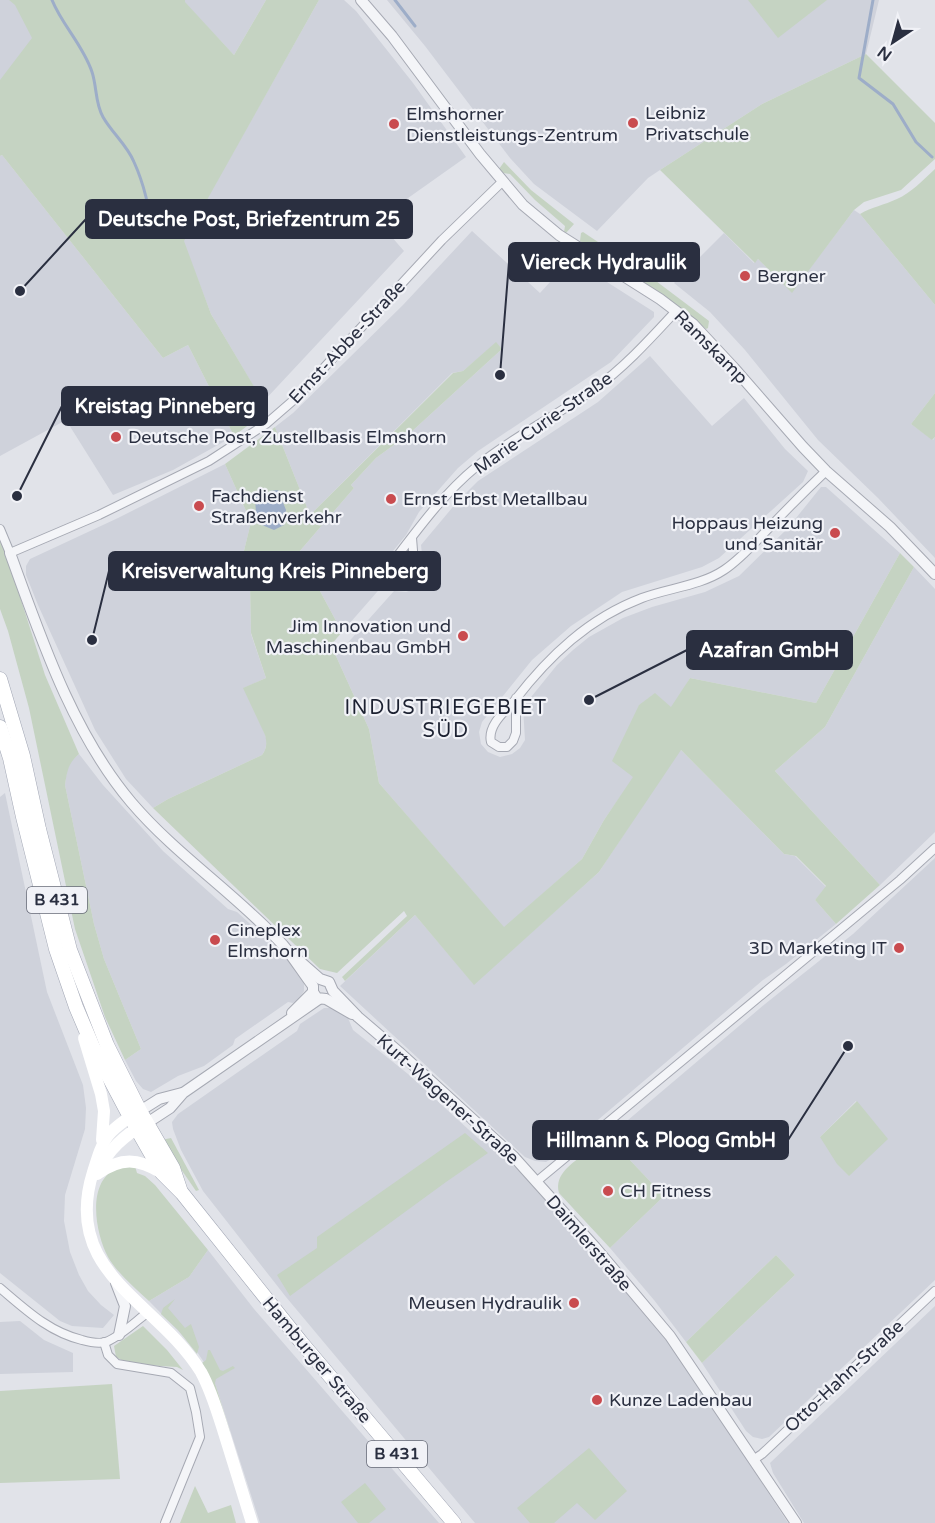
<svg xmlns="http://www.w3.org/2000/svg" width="935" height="1523" font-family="'Varela Round',sans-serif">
<rect width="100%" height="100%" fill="#e1e3e9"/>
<g fill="#cfd2db" fill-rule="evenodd">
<path d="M0 0H35L56 37 0 112Z"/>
<path d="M185 0H266L234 55 184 2Z"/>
<path d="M319 0H344L356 11 413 83 466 157 377 220 404 251 263 402 211 314 183 241Z"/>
<path d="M387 0H879L866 54 762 104 660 170 648 178 597 231 534 184 510 158 425 46Z"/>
<path d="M2 155 163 358 188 345 234 436 173 470 113 495 66 420 0 456V156Z"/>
<path d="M854 210 860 214 935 305V393L911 424 933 440 935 437V558L878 498 818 440 745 350 710 312 674 283 724 233 754 263 758 259 792 292Z"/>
<path d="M472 231 540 293 571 259 654 312V317L611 362 478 451 458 468 419 512 406 535 385 561 381 571 384 584 342 632 299 552 354 488 351 485 376 458 409 434 502 349 496 343 463 371 452 373 310 515 275 427 293 413 403 305Z"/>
<path d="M650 356 712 426 744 398 785 449 808 471 803 482 719 558 702 567 622 592 571 626 532 660 482 722 479 732 481 744 488 752 500 757 512 754 520 748 525 740 523 707 557 665 573 650 589 637 623 618 652 607 705 592 739 576 788 528 821 487H826L900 553 816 703 690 678 634 777 604 820 582 859 504 928 379 783 369 729 336 656 394 591 406 592 414 589 421 582 424 572 421 545 457 502 478 481 598 402Z"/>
<path d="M225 464 251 522 241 563 250 585 251 634 266 678 244 688 265 734 267 742 265 750 262 755 168 799 153 808 126 779 95 730 38 605 26 575V566L30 559 118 518Z"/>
<path d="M914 567 935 589V832L880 885 775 771 825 727Z"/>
<path d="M680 749 784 854 795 856 826 887 815 900 836 924 786 964 763 980 553 1158 546 1162 535 1161 525 1157 340 986 415 915 474 984 599 872Z"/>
<path d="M79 754 103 785 163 851 228 909 237 912 293 963 304 979V991L299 999 293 1003 288 1002 235 1039 233 1045 204 1066 178 1076 151 1092 143 1089 136 1081 125 1060 141 1049 104 959 94 924 65 785 67 769 71 761Z"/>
<path d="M5 793 47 992 83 1085 86 1108 85 1129 65 1195 64 1221 70 1252 79 1275 88 1291 101 1305 114 1315 103 1328 72 1326 60 1321 0 1273V797Z"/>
<path d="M935 858V1280L769 1437 762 1439 753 1437 746 1431 702 1363 795 1275 776 1255 686 1342 654 1300 610 1248 664 1196 608 1137 765 1004 853 934ZM856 1101 887 1139 820 1137Z"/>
<path d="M324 1008H333L348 1018 353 1030 408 1074 480 1140 488 1143 532 1183 589 1245 649 1317 686 1366 788 1523H475L286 1297 203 1191 181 1150 173 1129 172 1122 178 1114 297 1031 300 1024Z"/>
<path d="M208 1250 254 1309 439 1523H260L212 1374 193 1346 149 1301 189 1277Z"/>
<path d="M935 1306V1523H804L773 1473 770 1463Z"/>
<path d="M20 1321 44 1340 73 1353V1372L0 1374V1322Z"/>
</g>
<g fill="#c5d3c2">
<path d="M9 0H185V2L234 55 266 0H319L184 241 211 314 268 410 234 436 188 345 163 358 2 155 0 156V80L32 38 15 5Z"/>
<path d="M748 0H827L778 38Z"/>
<path d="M866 54 935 123V159L901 190 864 202 854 210 792 293 758 259 755 263 660 170 762 104Z"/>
<path d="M504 162 531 190 574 224 566 233 564 232 565 226 535 200 510 174 503 173 499 169Z"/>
<path d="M935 169V305L860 214C872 207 884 205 897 199 911 193 923 180 935 169Z"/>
<path d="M583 232 637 268 638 271 634 275 580 241 581 233Z"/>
<path d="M648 275 709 321 708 328 706 329 678 306 644 284 643 282Z"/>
<path d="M496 342 502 349 409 434 376 458 351 485 354 488 299 552 342 632 331 645 369 729 379 783 504 927 582 859 604 820 633 777 612 761 639 705 655 693 671 707 690 678 816 703 900 553 914 567 825 727 775 771 880 885 836 924 815 900 826 886 796 856 784 854 681 750 599 872 474 985 415 915 345 981 342 977 407 916 404 911 337 973 320 969 153 808 168 799 262 755C267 748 267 743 265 735L243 688 266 678 251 633 250 585 241 563 251 522 225 464 275 427 310 515 453 373 463 371Z"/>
<path d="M935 393V437L932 440 911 424Z"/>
<path d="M0 541 7 556 45 675 79 754C68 763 67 772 65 785L94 924 104 959 141 1049 125 1060 105 1017 75 929 29 708 8 631 0 609Z"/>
<path d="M857 1101 888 1139 849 1176 837 1164 820 1137Z"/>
<path d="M465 1133 488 1153 446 1182 290 1296 277 1275 317 1248V1237Z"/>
<path d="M608 1137 664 1196 610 1248 559 1193C554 1174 572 1164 585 1153H589Z"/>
<path d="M171 1138 199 1190 196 1191 161 1140Z"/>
<path d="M135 1166 137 1173 145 1176 155 1185 208 1250 189 1277 149 1301C134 1287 118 1274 108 1257 95 1233 85 1177 121 1167 125 1165 131 1166 135 1166Z"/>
<path d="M776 1255 795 1275 702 1363 686 1342Z"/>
<path d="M175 1299 168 1308 185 1328 191 1324 199 1347 197 1354 178 1330 161 1314 163 1308Z"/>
<path d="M143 1326 167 1350 183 1370 177 1367 129 1364 116 1357 114 1346Z"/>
<path d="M208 1350H210L220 1370 223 1371 233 1366 235 1368 216 1379 215 1383 230 1432H228L210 1378 202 1363 206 1360Z"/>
<path d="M112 1384 120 1479 0 1483V1391Z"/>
<path d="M589 1448 627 1491 595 1520 577 1503 554 1523H530L517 1508Z"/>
<path d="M365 1483 386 1509 369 1523H358L341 1502Z"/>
<path d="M195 1486 208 1513 231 1505 236 1523H180Z"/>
</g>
<path fill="#9dadc8" d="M278 490 286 510 284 525 274 530 262 525 256 513 255 498 262 492 269 497 270 491Z"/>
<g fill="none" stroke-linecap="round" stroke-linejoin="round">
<g stroke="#9dadc8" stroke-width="3">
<path d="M52 0C62 25 83 45 92 72 97 87 95 103 103 117 112 133 127 145 134 162 139 173 143 185 146 197 149 211 148 224 155 237"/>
<path d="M395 0 415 26"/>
<path d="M873 0 859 78 893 104 916 142 932 157"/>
</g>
<defs>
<g id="minor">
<path d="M0 529 10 553 99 515 209 461 266 424 296 398 442 240 502 182"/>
<path d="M412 538 415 575 408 583 401 586 390 580 388 573 389 567C415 533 442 495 476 467 512 437 555 417 594 389 624 368 651 338 676 311"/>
<path d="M516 698V733L513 741 507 747H499L491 742C487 726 505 711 515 700 549 656 589 618 642 598 668 588 700 586 724 570 742 558 756 541 771 526 789 507 807 489 826 471"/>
<path d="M536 1182 900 880 935 848"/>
<path d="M0 1288C26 1310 49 1332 82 1340 89 1342 99 1344 106 1342 121 1336 135 1322 148 1312"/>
<path d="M104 1342 108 1355 117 1364 171 1373 190 1388 196 1412 200 1437 165 1523"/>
<path d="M753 1460 762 1454 935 1291"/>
</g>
<g id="tertiary">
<path d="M361 0 392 36 480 154 523 205 559 235 660 299 693 324 734 368 803 447 826 471 890 527 935 574"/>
<path d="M10 553C41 638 72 732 131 802 176 855 236 894 283 945 294 958 303 973 313 986V992L317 998 326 999 352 1014"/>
<path d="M287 950 320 979 329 982 333 991 358 1017 399 1052 514 1157 595 1247 670 1336 796 1523"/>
<path d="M292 1013 313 992"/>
<path d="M140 1111 159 1099 182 1093"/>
<path d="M147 1123 170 1108 183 1093 319 999"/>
<path d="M116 1283 125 1306 119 1335"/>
</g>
<g id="primary">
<path d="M0 679 23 756 39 829 70 950 107 1045 140 1111 173 1168 180 1189"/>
<path d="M0 727 10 758 23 817 56 949 76 1007 93 1047 130 1117 162 1173 182 1193 301 1342 454 1523"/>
</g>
</defs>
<use href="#minor" stroke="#a6a9b3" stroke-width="10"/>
<use href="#tertiary" stroke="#a6a9b3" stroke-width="12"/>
<use href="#primary" stroke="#a1a6b4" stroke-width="15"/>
<use href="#minor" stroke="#f4f5f8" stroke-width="8"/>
<use href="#tertiary" stroke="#f4f5f8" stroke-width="10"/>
<g stroke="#fff" stroke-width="12">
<path d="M84 1038 101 1094 104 1111 102 1140"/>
<path d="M136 1113C105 1133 104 1137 93 1172 61 1274 158 1301 201 1372 212 1392 218 1414 225 1436 234 1465 243 1494 252 1523"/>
<path d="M98 1171C109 1149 124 1136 144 1124"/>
<path d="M97 1174C121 1157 138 1158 162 1173"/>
</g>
<use href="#primary" stroke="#fff" stroke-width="14"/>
</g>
<g fill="#c94b4f" stroke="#f1f2f7" stroke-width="2">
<circle cx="633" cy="123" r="6"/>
<circle cx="394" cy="124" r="6"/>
<circle cx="745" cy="276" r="6"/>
<circle cx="116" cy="437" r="6"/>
<circle cx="391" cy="499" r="6"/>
<circle cx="199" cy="506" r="6"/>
<circle cx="835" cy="533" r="6"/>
<circle cx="463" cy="636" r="6"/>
<circle cx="215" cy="940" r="6"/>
<circle cx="899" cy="948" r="6"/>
<circle cx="608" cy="1191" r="6"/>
<circle cx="574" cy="1303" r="6"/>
<circle cx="597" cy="1400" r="6"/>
</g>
<g text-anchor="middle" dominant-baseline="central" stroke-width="4.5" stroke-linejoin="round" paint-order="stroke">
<g fill="#f1f2f7" stroke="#666a77" stroke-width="1.5">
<rect x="27" y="887" width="60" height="26" rx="4.5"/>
<rect x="367" y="1441" width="60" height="26" rx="4.5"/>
</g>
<g font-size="16" font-weight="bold" fill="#2a2f40">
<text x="57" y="900">B 431</text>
<text x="397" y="1454">B 431</text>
</g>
<g font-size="18" fill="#2a2f40" stroke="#f1f2f7" text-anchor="start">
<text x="645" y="113">Leibniz<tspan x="645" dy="21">Privatschule</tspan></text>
<text x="406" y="114">Elmshorner<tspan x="406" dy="21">Dienstleistungs-Zentrum</tspan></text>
<text x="757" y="276">Bergner</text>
<text x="128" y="437">Deutsche Post, Zustellbasis Elmshorn</text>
<text x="211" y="496">Fachdienst<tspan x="211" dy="21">Straßenverkehr</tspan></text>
<text x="403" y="499">Ernst Erbst Metallbau</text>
<text x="823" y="523" text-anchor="end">Hoppaus Heizung<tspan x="823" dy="21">und Sanitär</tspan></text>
<text x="451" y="626" text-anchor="end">Jim Innovation und<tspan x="451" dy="21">Maschinenbau GmbH</tspan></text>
<text x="227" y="930">Cineplex<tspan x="227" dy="21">Elmshorn</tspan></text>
<text x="887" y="948" text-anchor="end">3D Marketing IT</text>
<text x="620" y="1191">CH Fitness</text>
<text x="562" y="1303" text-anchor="end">Meusen Hydraulik</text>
<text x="609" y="1400">Kunze Ladenbau</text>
</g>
<g font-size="18" fill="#2a2f40" stroke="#f1f2f7">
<text transform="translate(347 342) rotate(-47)">Ernst-Abbe-Straße</text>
<text transform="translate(711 347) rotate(45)">Ramskamp</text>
<text transform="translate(543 423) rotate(-35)">Marie-Curie-Straße</text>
<text transform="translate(448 1099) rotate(42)">Kurt-Wagener-Straße</text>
<text transform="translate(589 1243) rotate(49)">Daimlerstraße</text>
<text transform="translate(317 1360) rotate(50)">Hamburger Straße</text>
<text transform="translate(844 1376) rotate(-43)">Otto-Hahn-Straße</text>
</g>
<g font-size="20" letter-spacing="1.5" fill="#1c2131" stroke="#f1f2f7">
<text x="446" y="708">INDUSTRIEGEBIET<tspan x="446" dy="23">SÜD</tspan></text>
</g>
</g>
<path fill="none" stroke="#2a2f40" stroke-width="2" d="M20 291L86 219M500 375L509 262M17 496L62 406M92 640L109 571M589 700L687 650M848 1046L788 1140"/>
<g fill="#2a2f40" stroke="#f1f2f7" stroke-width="2">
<circle cx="20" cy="291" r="6"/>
<circle cx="500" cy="375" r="6"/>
<circle cx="17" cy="496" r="6"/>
<circle cx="92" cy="640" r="6"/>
<circle cx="589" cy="700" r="6"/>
<circle cx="848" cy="1046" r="6"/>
</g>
<g fill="#2a2f40" stroke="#2a2f40" stroke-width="2">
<rect x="86" y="200" width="326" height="38" rx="6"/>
<rect x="509" y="243" width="190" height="38" rx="6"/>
<rect x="62" y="387" width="205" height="38" rx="6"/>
<rect x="109" y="552" width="331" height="38" rx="6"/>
<rect x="687" y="631" width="165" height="38" rx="6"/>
<rect x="533" y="1121" width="255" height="38" rx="6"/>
</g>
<g font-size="20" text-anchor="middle" font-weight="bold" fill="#fff">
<text x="249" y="226">Deutsche Post, Briefzentrum 25</text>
<text x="604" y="269">Viereck Hydraulik</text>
<text x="165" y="413">Kreistag Pinneberg</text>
<text x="275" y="578">Kreisverwaltung Kreis Pinneberg</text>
<text x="769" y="657">Azafran GmbH</text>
<text x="661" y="1147">Hillmann &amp; Ploog GmbH</text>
</g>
<g transform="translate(893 42) rotate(216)" stroke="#f1f2f7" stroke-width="4.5" paint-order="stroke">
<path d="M0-4.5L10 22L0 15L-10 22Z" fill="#2a2f40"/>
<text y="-9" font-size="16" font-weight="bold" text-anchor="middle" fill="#2a2f40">N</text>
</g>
</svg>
